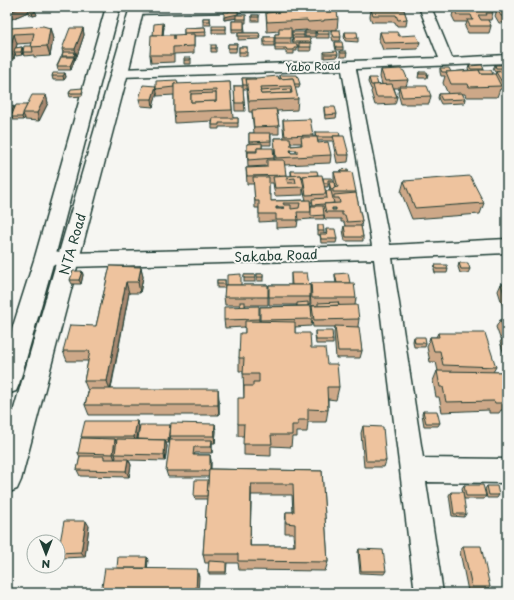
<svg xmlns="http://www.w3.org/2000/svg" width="514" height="600" font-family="'Playpen Sans',sans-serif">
<rect width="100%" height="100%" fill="#f6f6f2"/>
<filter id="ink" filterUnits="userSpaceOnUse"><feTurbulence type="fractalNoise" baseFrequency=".025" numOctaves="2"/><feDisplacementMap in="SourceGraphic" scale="8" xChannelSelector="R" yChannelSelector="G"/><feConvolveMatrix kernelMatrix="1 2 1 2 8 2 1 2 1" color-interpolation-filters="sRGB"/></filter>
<g filter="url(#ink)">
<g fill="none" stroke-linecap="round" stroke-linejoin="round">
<defs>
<g id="minor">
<path d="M136 7H286L280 11 132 14 130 11 132 8Z"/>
<path d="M419 7H431L452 58 507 55V63L356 69 390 245 507 239V253L392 258 423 458 507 459V483L426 482 443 593H415L374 259 68 267 38 262 36 257 38 252 45 250 68 253 372 246 342 70 120 77 115 76 113 73 115 70 120 69 439 58Z"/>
</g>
<g id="major">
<path d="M106 7H120L55 257 19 384 16 391 7 394V345L35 257Z"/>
<path d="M130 7H144L128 73 21 480 17 489 7 493V433Z"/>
</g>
</defs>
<use href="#minor" stroke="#1f3d34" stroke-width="3"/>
<use href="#major" stroke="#1f3d34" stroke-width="3"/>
<use href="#minor" fill="#f6f6f2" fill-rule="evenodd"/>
<use href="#major" fill="#f6f6f2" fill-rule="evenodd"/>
</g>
<g fill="#cda888" stroke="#1f3d34" fill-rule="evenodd">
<path d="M7 7H36V9L33 10 37 15 33 16 29 14 28 12 7 21Z"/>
<path d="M288 7 327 11 338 19 337 30H323V31L329 34V38H316V32H315V37H305V31H307V30L291 31V44H293L292 32 304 35V38H310L311 51H299V46H297V51H294V54H286V51H275V34H279V31L267 32 266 13 288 11Z"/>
<path d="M476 7 493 13 491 20H488L491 26 489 33H468L465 27 467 22H455L452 16 454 9H476Z"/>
<path d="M497 9H507V23H499L495 16Z"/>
<path d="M371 10H404L407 19 406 26H397L395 22H372L370 17Z"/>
<path d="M238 15H246V23H244L245 32H232V21H236V18L224 20V17Z"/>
<rect x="252" y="15" width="7" height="6"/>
<path d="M203 18H210L211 25H203Z"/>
<path d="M226 26V33H212V29Z"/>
<path d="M164 27 163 35 174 39 184 34V28L205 27 206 36H194V53L174 54V62L151 63 150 55 153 35Z"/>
<path d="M50 28 53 39 50 56 34 57V55L24 56 23 52 32 46V43L17 44 16 48 22 47 23 51 22 55 16 56 15 53 14 59H7V29Z"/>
<path d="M83 28 84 35 77 56 75 60H74V61L71 70H58L57 66 62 57V56L63 53 62 49Z"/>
<path d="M331 30 341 37 340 41H333L331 34Z"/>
<path d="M345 32 358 38V42L345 41 344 36Z"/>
<path d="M380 32 399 36 420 42 418 49 383 50 379 40Z"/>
<path d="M238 33H259L260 39 238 40Z"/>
<rect x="264" y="37" width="10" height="9"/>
<path d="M335 42 343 47V50H336L335 46Z"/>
<path d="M228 44H237L236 52H228Z"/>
<path d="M216 45V52H211V48Z"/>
<rect x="239" y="47" width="8" height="9"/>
<path d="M340 51 347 53 346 57H340Z"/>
<path d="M324 52 338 54 337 57 324 58Z"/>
<path d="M191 58V64H184V60Z"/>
<path d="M495 65H507V71L495 72 493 69Z"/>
<path d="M469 66 484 69 483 70 495 75 496 72 507 71V99L502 93 504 89H500L497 97H466L465 94H462L465 99 464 103 441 104 438 98 439 94H448L443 83 445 76H441L440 72V68L451 72 469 70 468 69Z"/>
<path d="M381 70 408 80 406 86 431 96 429 104H401L398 93 399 88H394L397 97 395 104 375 105 371 92 372 89H371L368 82 369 78 378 85 382 84 380 77Z"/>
<path d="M419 72 428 74 427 78H418Z"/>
<path d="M65 73 66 77 64 80H53L52 76Z"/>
<path d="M280 75 300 84 299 88H295L298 99 297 110 277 111 279 126V134H271V145H262V148L274 158V160H275L274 146V138H284L283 127V120L313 135V137H315V132L340 136 349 155 348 162 337 163 333 143V141H318V143L331 155 330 163 284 165 286 176H291V171L318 175 323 179 333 180V182L335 188 334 180V172H340L341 170 356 192V193L362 221 361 226 363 237V241H345L343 230 344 226H345L344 222H341V219H325L324 215V219H311V218V219L298 220 297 227 276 228V221L259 222V208H255L254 184H247L246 168 267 167V166L248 167 247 144H249V133H254L252 112H249L247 89H243L245 111H235L234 86H243L242 78 280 79ZM291 143H301V145L291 146ZM290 150H297V153H291ZM269 183H273L275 196 303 195V189L306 200 271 201 269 195ZM328 184H329L330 191H326L324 187H328ZM310 202H312V206H311ZM276 207H283V208H276ZM332 208H336V210H332Z"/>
<path d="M230 82 233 118H238V127H219V129H212V121L175 123 174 112V95L157 96V93L153 107 141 106 139 99 156 86Z"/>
<path d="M83 92 82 96 70 97 69 93Z"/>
<path d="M46 95 48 103 39 121 25 120V118L23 120H13L12 118 11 120H7V109L15 108 27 105Z"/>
<path d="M324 107 337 114 336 118 325 119 324 111Z"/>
<path d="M404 181 484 203 480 214 412 219 401 192Z"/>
<path d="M318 225 324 231V234H326V229L337 239 336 243H321L320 235H318Z"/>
<path d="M459 263 470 269 468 273H460L458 267Z"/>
<path d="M435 265 448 269 447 273H435L434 269Z"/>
<path d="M506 265H507V272H505L504 269Z"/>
<path d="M110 266 141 267 143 277 140 293H129L111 389 219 399V415H89L85 405 88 391 84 381 88 361H67L63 351 96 326Z"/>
<path d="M82 271 83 275 81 284H72L70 280Z"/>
<path d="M291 273 310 297V305H308L311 312 312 306H317H311L310 291 311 283H336L335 277V274L350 283 356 298 355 305 359 319 358 326 362 351 360 358H336L334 333 335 327H313L312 320 311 326 295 327V333L327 364 339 387 336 400 328 399V410L326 422H308L307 432H297V437H292L291 447 271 446V456L244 455V436H238V424L244 398 243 371H239V358L245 333V327L225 328 224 320 240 307V305H225L224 297 227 285H268V305H245V307L259 319V321H260V307L297 306V305H269V285H291Z"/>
<rect x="257" y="274" width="6" height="7"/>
<rect x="244" y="275" width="11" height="7"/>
<rect x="217" y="280" width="8" height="8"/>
<path d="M501 284H507V307H503L498 291Z"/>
<path d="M500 320H507V363L500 342 503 338H500L496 327Z"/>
<path d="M315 331 333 340V344H316L315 335Z"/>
<path d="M438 333 496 367 493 372H507V410H501L499 413H489V410L442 412 439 397H436L433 381 437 371H438L436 362H430L427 347 430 337H436Z"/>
<path d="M414 337 426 343 425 347H414L413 341Z"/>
<path d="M423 411 440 423 438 426H424L422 414Z"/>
<path d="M137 421 139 427 137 439 170 425 171 429 215 424 216 431 215 443H212V453H195L194 455H210L211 461V469L322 471 328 562 325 571 239 570 238 563H227L226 574H209V563H205L203 554 207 499H195L194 496 208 480 209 477H168L166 471 171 440 170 436 169 443H166L167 446 165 461 129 460 131 465 129 477 80 476 77 470 80 457 78 453 82 438 81 437ZM251 495H292L293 512H286L285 522V533H293L294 546H250Z"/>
<path d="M363 426 386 461 384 467H364L361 433Z"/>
<path d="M464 485 486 496 484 499H464L462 488Z"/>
<path d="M487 486 499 495 497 498H487L485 489Z"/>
<path d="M451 492 466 514 464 517 452 516 449 495Z"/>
<path d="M89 526 85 557 62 558 58 553Z"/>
<path d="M463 546 490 587 486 591H468L460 552Z"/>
<path d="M359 549 386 571 384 574 360 573 358 552Z"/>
</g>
<g fill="#a7886f" stroke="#1f3d34">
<path d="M22 7H36V9L30 12 28 11V12L7 21V13Z"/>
<path d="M238 11V18L224 20V17Z"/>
<path d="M36 12 37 15 33 16 32 13Z"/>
<path d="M163 23 164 27 162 40V37Z"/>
<path d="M50 28 53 39 50 56 47 46Z"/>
<path d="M83 28 84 35 77 56 75 49Z"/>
<path d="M14 34 17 44 15 52H14L15 53 14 59 10 48Z"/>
<path d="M22 47 23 51 22 55 21 52Z"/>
<path d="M75 52 76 56 75 60 74 56Z"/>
<path d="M74 57V61L71 70 70 66Z"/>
<path d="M65 73 66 77 64 80 63 76Z"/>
<path d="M156 86 157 93 153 107 152 99Z"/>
<path d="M46 95 48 103 39 121 37 113Z"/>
<path d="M14 106 15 110 11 117 12 118 11 120 10 116Z"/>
<path d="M23 114 25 118 23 120 22 117Z"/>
<path d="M141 267 143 277 140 293 138 282Z"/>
<path d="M82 271 83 275 81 284 79 280Z"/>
<path d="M126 282 129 293 110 391 107 381Z"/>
<path d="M218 389 219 399V415L218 405Z"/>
<path d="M137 421 139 427 136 443 134 437Z"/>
<path d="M215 424 216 431 215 443 214 436Z"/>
<path d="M170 425 171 429 169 443 168 440Z"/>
<path d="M115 439 118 445 115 454 116 457 115 460 113 454Z"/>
<path d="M165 440 167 446 165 461 164 455Z"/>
<path d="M212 440V453L211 447Z"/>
<path d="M210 455 211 461 210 477Z"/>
<path d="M128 459 131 465 129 477 126 471Z"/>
<path d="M251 484V495L250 555V546Z"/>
<path d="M86 521 89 526 85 557 81 552Z"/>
<path d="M147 557 148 560 147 572 146 570Z"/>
<path d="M197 569 199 577 198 593H196Z"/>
</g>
<g fill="#eec39e" stroke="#1f3d34" fill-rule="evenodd">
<path d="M7 7H22L7 13Z"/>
<path d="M288 7 327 8V11H337L338 19 324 20V21L308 22 307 20 267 22 266 13 289 11Z"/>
<path d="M476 7H490L493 13H486L487 15H478L481 20H488L491 26H470L467 20H473L471 15H457L454 9H477Z"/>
<path d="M31 9 36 12 32 13 28 11Z"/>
<path d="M497 9H507V16H501Z"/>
<path d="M371 10H404L407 19 398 20 396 15H373Z"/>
<path d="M229 11H238V14L224 17V12H229Z"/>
<rect x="236" y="15" width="10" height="4"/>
<rect x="252" y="15" width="7" height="2"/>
<rect x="203" y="18" width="7" height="3"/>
<rect x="232" y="21" width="12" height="8"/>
<path d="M163 23 162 35H153L154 24Z"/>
<path d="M43 26 50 28 47 46 31 47 34 33 14 34 10 48 7 49V29L10 28Z"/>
<rect x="212" y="26" width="14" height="3"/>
<path d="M205 27 206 32 184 33V28Z"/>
<path d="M70 28H83L75 49H62Z"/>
<path d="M279 28H291V38H275V34H279Z"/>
<path d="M331 30H340L341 37H334Z"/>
<rect x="305" y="31" width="10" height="2"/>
<path d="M316 31H329V34H317Z"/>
<rect x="292" y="32" width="12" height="3"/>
<path d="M345 32H357L358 38H346Z"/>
<path d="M380 32H397L399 36 416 35 420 42 384 43Z"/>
<path d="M238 33H259L260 36H238Z"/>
<path d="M194 34V46L173 47V55H150L151 35H174V39V35Z"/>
<rect x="264" y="37" width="10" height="5"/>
<path d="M293 38H310L311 42H293Z"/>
<path d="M335 42H342L343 47H336Z"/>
<rect x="299" y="43" width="12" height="4"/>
<path d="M228 44H237L236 48H228Z"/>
<path d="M275 44H297V48H294V50H287L286 48H275Z"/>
<rect x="211" y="45" width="5" height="3"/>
<path d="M24 46H32L33 52H23Z"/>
<path d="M22 47 21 52H14L15 48Z"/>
<rect x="239" y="47" width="8" height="5"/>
<path d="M337 51 338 54H325L324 52Z"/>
<path d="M340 51H346L347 53H341Z"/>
<path d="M63 52H75L74 56H62Z"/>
<path d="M61 57H74L70 66H57Z"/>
<path d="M184 58H191L190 60H184Z"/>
<path d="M482 65 484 69H471L469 66Z"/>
<path d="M495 65H507V68H496Z"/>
<path d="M440 68H449L451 72H442Z"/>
<path d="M400 69 404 71 408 80 385 81 381 70Z"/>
<path d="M479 70 481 74H495L501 86 469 87 468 84H451L446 72Z"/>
<path d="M479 70H491L493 74H481Z"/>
<path d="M507 71V82H502L496 72Z"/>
<path d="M419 72H427L428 74H419Z"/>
<path d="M53 73H65L63 76H52Z"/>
<path d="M280 75H297L300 84H294L293 78 281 79Z"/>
<path d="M278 76 279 79 293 78 298 99 249 101 246 79ZM291 86 292 93 261 94 260 87Z"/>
<path d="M242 78H255L256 79H246L247 85H243Z"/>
<path d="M369 78H376L378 85H371Z"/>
<path d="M177 80 178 84H174V87L156 89V81Z"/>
<path d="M230 82 232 110 174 112V84ZM216 90V101L191 102V91Z"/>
<path d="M392 84 397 97H376L373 85Z"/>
<path d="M143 85 156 86 152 99H139Z"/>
<path d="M234 86H243L244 103H235Z"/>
<path d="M399 86H427L431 96 402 97Z"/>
<path d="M83 88 82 93H69L71 89Z"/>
<path d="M290 89 291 93 261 94 260 91Z"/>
<path d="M216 93V101L191 102V94Z"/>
<path d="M462 93 465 99 442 100 439 94Z"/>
<path d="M32 95H46L37 113H23Z"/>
<path d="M16 105H27L23 113V114L22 117H11Z"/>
<path d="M14 106 10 116H7V109Z"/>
<path d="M324 107H335L337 114 325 115Z"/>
<path d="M276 109 279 126 254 127 252 110Z"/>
<path d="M213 118H238V123H219V125H212Z"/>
<path d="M310 119 313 135 285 136 283 120Z"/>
<path d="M315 132H339L340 136H333L334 137H316Z"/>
<path d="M249 133H270L271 141 249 142Z"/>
<path d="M333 136H344L349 155H338Z"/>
<path d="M301 137H317L318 143 328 142 331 155 276 158 274 138H290L291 146 302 145ZM290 150H297V153H291Z"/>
<path d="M262 143V148H257V151H247V144Z"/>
<path d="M257 148H273L274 158 248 160V152H257Z"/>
<path d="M267 160H284L286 175 247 176 246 168 267 167Z"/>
<path d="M348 169 349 172H341V170Z"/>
<path d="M291 171H317L318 175 303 176V178H302L301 175 292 176Z"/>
<path d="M334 172H352L356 192H333V188L338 187Z"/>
<path d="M301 175 304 187 275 188 273 177ZM295 178 296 183H288L286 179Z"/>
<path d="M322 175 326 194 306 195 303 176Z"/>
<path d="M470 176 484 203 415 208 404 181Z"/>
<path d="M253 177H269V195H271V201L310 200 311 212H297L298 220H276V214H259V201H255ZM283 203H300L299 208 291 209V205H284ZM276 207H284V209H276Z"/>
<path d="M323 178H332L333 180H328V183H324Z"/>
<path d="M329 182H334L335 188H333L332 190H331Z"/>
<path d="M326 191H331L334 203 313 205 312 199 327 198Z"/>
<path d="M356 193 362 221 347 222 345 215H342V212H326L324 204 340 203 339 198H334V195ZM332 208H336V210H332Z"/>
<path d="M311 206H323L324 215 311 216Z"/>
<path d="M318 225H323L324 231H318Z"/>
<path d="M344 226H361L363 237H346Z"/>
<path d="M326 229H335L337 239H321L320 234H327Z"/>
<path d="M459 263H468L470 269H461Z"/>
<path d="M435 265H447L448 269H436Z"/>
<path d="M110 266 141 267 138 282H126L107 381H84L90 351H63L70 325 96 326Z"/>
<path d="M73 271H82L79 280H70Z"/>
<path d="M291 273H307L309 285H292Z"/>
<path d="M348 273 350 283H337L335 274Z"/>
<path d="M241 274V285H227V275Z"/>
<rect x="257" y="274" width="6" height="3"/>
<rect x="244" y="275" width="11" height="3"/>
<rect x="217" y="280" width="8" height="4"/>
<path d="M311 283H354L356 298H312Z"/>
<path d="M501 284H507V300H506Z"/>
<path d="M225 285H268V297H224Z"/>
<rect x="269" y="285" width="41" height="12"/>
<rect x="240" y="302" width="5" height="5"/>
<path d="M308 302V306H297V303Z"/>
<path d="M338 302 339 305 318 306V303Z"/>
<path d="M357 305 359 319 314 320 312 306Z"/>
<path d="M259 306V319L224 320V307Z"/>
<path d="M311 306 312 319 260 320V307Z"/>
<path d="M500 320H507V330H504Z"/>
<path d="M245 321 295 322V333H310L311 348H325L327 364H337L339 387H327L328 410 308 409V420H298V425H292V435H271L272 444H243L244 424H238V398H244V386H253V382H259V374H243L244 358H239L240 333H245Z"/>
<path d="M335 326 359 327 362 351H338Z"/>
<path d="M315 331H332L333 340H316Z"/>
<path d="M438 333H485L496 367 443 365 440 351H434L430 337H439Z"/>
<path d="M504 335H507V345Z"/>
<path d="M414 337H425L426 343H415Z"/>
<path d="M437 371 507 372V400H504L505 403H495L494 401 446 402 443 387H440Z"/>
<path d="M89 389H218V405H85Z"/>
<path d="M423 411H437L440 423H426Z"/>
<path d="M85 421H137L134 437H81Z"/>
<path d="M171 423 215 424 214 436H170Z"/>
<path d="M140 425H170L168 440 138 439Z"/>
<path d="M363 426 383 427 386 461H366Z"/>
<path d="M81 438 115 439 113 454 78 453Z"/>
<path d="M117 439 165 440 164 455 115 454Z"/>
<path d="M170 440H212L211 447H194L193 455H210V469H209V471H166Z"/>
<path d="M80 456H104V459H128L126 471 77 470Z"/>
<path d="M209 469 322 471 328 562 238 561V554H203ZM251 484H293L294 512H286V523L295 524V546H250Z"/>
<path d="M195 480H208L207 496H194Z"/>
<path d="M464 485H483L486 496H466Z"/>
<path d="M487 486H497L499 495H489Z"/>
<path d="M451 492H463L466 514H454Z"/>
<path d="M64 521H86L81 552 58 553Z"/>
<path d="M463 546H481L490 587H472Z"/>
<path d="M359 549 383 550 386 571H361Z"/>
<path d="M118 557H147L146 568H117Z"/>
<path d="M209 561 226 562V572H208Z"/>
<path d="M105 568 197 569 196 593H101Z"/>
</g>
</g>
<g text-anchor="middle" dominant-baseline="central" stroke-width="4" stroke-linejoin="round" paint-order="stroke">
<g font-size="11" fill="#1f3d34" stroke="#f6f6f2">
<text transform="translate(313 66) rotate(-2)">Yabo Road</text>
</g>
<g font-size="13" fill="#1f3d34" stroke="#f6f6f2">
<text transform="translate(72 244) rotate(-74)">NTA Road</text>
<text transform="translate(276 255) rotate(-2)">Sakaba Road</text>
</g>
</g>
<rect width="514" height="600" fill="none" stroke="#f6f6f2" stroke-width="24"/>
<rect x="12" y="12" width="490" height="576" fill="none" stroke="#1f3d34" stroke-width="1.5" filter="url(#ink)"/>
<g transform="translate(46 554) rotate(180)"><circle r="19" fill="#f6f6f2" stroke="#a0aca6"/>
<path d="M0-3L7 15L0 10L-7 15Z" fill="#1f3d34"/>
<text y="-6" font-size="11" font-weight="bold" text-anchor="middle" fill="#1f3d34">N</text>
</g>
</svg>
